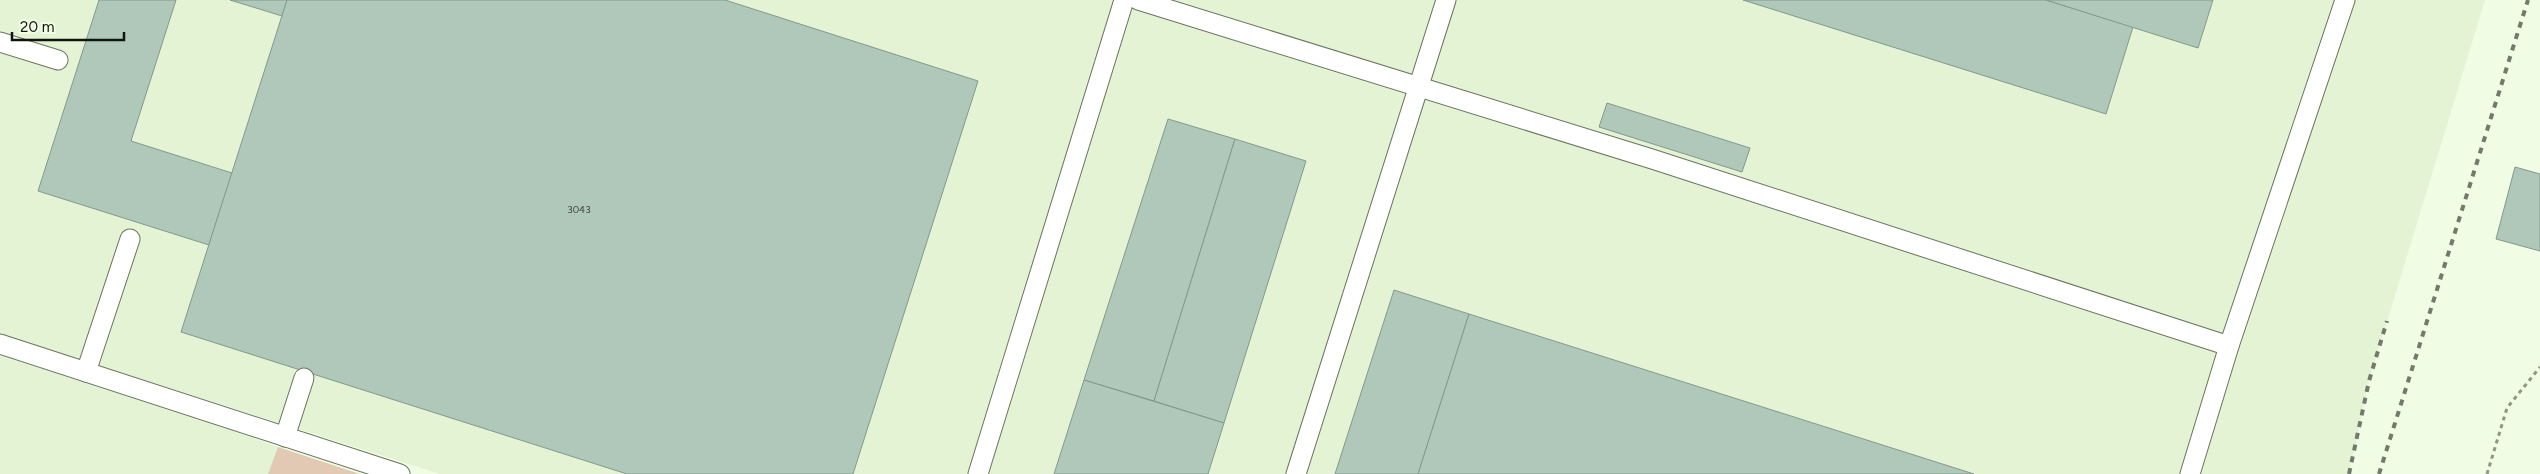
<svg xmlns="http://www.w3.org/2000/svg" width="2540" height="474" font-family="Figtree,sans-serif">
<rect width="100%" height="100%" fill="#f0fce4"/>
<g fill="#e4f3d4">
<path d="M0 0H2485L2369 381 2349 474H440L0 334Z"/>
<path d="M0 346 278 447 268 474H0Z"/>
</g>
<path fill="#e1c9b4" d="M278 447 360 474H268Z"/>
<g fill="#afc8ba" stroke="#829a8d">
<path d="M99 0H176L131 141 232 173 209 245 38 191Z"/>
<path d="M230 0H287L282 16Z"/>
<path d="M287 0H725L978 81 853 474H627L181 332Z"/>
<path d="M1743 0H2046L2133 27 2106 114Z"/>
<path d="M2046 0H2213L2198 48Z"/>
<path d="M1607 103 1750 148 1742 172 1599 127Z"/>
<path d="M1168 119 1235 139 1154 401 1084 380Z"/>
<path d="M1235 139 1306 161 1224 423 1154 401Z"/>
<path d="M2515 167 2540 174V251L2496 239Z"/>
<path d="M1394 290 1469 314 1418 474H1335Z"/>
<path d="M1469 314 1974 474H1418Z"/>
<path d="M1084 380 1224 423 1208 474H1054Z"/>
</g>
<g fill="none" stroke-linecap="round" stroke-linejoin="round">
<defs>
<g id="service">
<path d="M1138 0 1652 159 2229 346"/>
<path d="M0 42 58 60"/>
<path d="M0 344 400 474"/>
<path d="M86 372 130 239"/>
<path d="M285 437 304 378"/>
<path d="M978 474 1124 0"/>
<path d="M1296 474 1446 0"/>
<path d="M2190 474 2229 346 2345 0"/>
</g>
</defs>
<use href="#service" stroke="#69735e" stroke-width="21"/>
<path stroke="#8e9685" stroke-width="3" stroke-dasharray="4 4" stroke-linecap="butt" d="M2487 474 2507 408 2540 367"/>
<use href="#service" stroke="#fff" stroke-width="19"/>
<g stroke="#737a6b" stroke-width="4" stroke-dasharray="6 6" stroke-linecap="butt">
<path d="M2349 474 2369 381 2387 321"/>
<path d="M2379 474 2528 0"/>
</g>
</g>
<g text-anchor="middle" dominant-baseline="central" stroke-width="4.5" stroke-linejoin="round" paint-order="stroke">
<g font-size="10" fill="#384138">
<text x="579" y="209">3043</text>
</g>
</g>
<path d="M12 32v8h112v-8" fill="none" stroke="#10140c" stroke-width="2.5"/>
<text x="20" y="32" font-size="15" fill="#10140c" stroke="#f0fce4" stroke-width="4" paint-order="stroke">20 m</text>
</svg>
